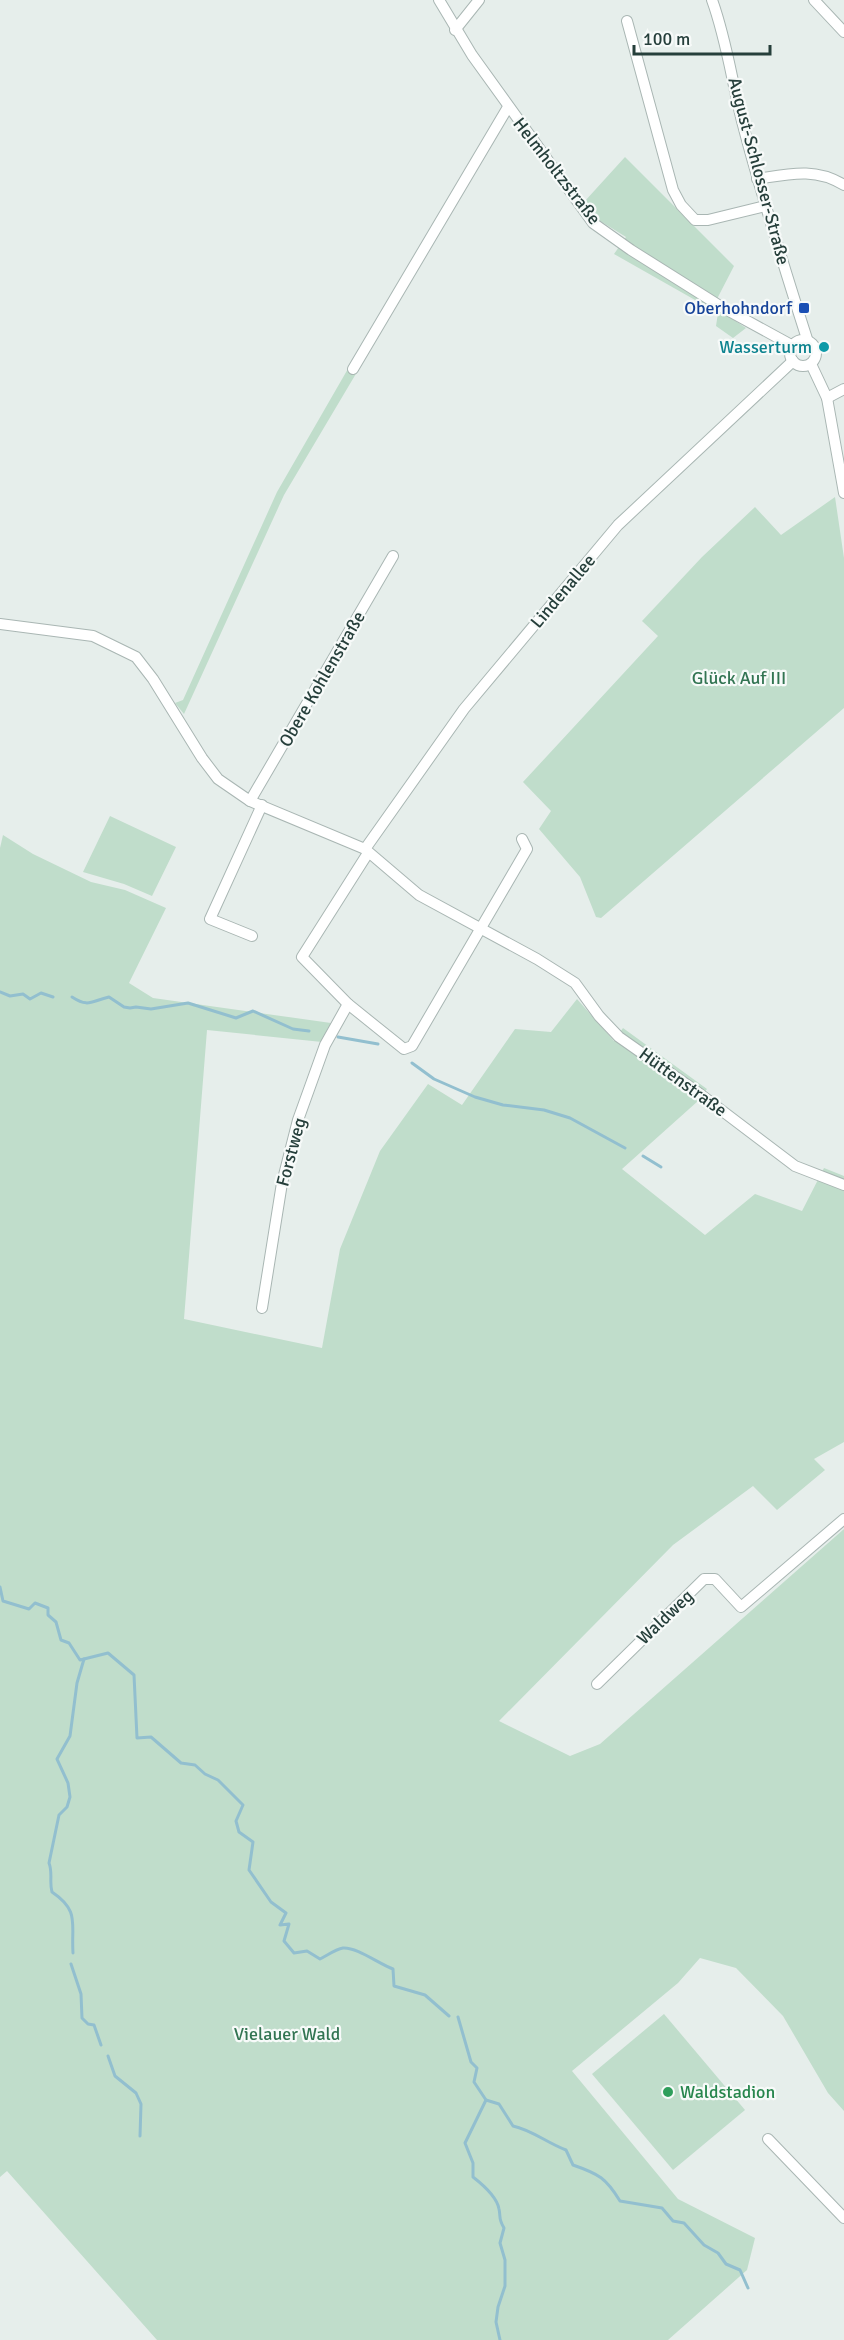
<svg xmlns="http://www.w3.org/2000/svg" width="844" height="2340" font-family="Signika,sans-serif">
<rect width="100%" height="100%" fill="#e6eeeb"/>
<g fill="#c0ddcb">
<path d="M625 157 734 266 718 297 720 311 746 328 733 338 716 326 718 313 614 254 626 237 597 219 585 201Z"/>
<path d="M349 367 357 372 284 495 184 714 175 703 183 700 277 492Z"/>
<path d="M835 497 844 558V708L601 918 596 917 580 877 539 829 551 811 523 782 658 636 642 621 702 557 755 507 781 535Z"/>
<path d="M110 816 176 847 152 896 124 884 83 872Z"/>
<path d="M3 835 33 854 91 882 125 890 166 908 129 983 153 998 331 1023 322 1042 207 1030 184 1319 322 1348 340 1249 380 1151 428 1084 462 1105 515 1029 551 1032 577 999 614 1041 623 1028 707 1089 698 1101 622 1169 705 1235 755 1194 802 1211 824 1168 844 1176V1442L814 1459 825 1470 777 1510 753 1486 673 1545 499 1721 570 1756 600 1744 844 1529V2111L828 2093 783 2016 736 1968 700 1958 678 1983 572 2071 678 2199 755 2238 747 2270 668 2340H157L7 2171 0 2177V848Z"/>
<path d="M664 2014 745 2110 673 2170 592 2074Z"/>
</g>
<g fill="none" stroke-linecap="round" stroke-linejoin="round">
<g stroke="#92bfcf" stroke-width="3">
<path d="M0 992 10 996 23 994 30 999 41 993 53 997"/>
<path d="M72 997C89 1008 91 1001 109 997L124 1007 130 1008 136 1007 151 1009 188 1003 236 1018 253 1011 293 1029 309 1031"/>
<path d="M338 1037 378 1044"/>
<path d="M412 1063 434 1079 475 1097 503 1105 544 1110 570 1118 625 1148"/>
<path d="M643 1156 661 1167"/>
<path d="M0 1587 3 1601 29 1609 35 1603 48 1608V1615L56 1622 61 1640 69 1643 80 1660 108 1653 134 1675 137 1738 151 1737 181 1763 195 1765 205 1774 218 1780 243 1805 236 1821 239 1832 253 1842 249 1870 271 1902 286 1913 280 1925 289 1924 284 1941 294 1953 307 1951 320 1959C326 1956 336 1949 343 1948 357 1947 379 1964 393 1969L394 1986 425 1995 449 2016"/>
<path d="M73 1953C71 1923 80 1911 52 1892 49 1882 53 1873 49 1863L59 1815 67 1807 70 1797 68 1783 57 1759 70 1736 77 1683 84 1659"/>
<path d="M71 1964 81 1994 82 2018 88 2024 94 2025 101 2045"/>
<path d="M458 2017 471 2062 477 2068 474 2082 486 2100 499 2104 513 2126C532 2130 547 2143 566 2150L573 2165C599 2174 606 2178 620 2201L662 2208 673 2221 684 2223 704 2245 718 2253 726 2264 740 2270 748 2288"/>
<path d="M108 2056 115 2076 136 2093 141 2104 140 2136"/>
<path d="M486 2100 465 2143 473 2163V2177C482 2184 497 2197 499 2209 501 2218 498 2218 504 2228L500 2243 505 2260V2286L498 2307 496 2322 500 2340"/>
</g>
<defs>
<g id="minor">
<path d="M439 0 472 55 593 223 631 250 720 306 793 346"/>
<path d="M712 0C727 41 732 83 743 125 762 198 785 270 808 342"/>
<path d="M814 0 844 32"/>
<path d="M627 21 673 190 681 205 695 220H708L765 206"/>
<path d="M455 30 479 0"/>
<path d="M757 179C789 174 815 167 844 185"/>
<circle cx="803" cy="353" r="13"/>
<path d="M811 364 827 398 844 493"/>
<path d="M353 369 508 107"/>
<path d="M827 398 844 389"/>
<path d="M0 624 93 636 136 657 153 679 202 758 218 779 250 801 365 849 419 895 537 959 575 983 599 1016 619 1037 700 1094 795 1166 844 1185"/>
<path d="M250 801 393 556"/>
<path d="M365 849 464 709 618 525 793 361"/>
<path d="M368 853 302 957 348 1004 404 1049 412 1046 527 849 522 839"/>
<path d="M252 936 210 919 262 805"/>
<path d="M262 1308 282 1183 298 1120 325 1045 348 1004"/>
<path d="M597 1684 704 1579H715L741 1607 844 1519"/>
<path d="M768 2139 844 2218"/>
</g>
</defs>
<use href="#minor" stroke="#a9b6b3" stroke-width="12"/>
<use href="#minor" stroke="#fff" stroke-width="10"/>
</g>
<rect fill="#1a4fb4" stroke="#f7faf9" stroke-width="2" x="798" y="302" width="12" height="12" rx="3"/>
<circle fill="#0f9aa8" stroke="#f7faf9" stroke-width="2" cx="824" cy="347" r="6"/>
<circle fill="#2e9e5b" stroke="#f7faf9" stroke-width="2" cx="668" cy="2092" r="6"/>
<g text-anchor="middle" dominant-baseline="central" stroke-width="4.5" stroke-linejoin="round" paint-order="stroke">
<g font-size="18" fill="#263f3b" stroke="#f7faf9">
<text transform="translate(557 171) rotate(52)">Helmholtzstraße</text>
<text transform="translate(759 171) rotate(75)">August-Schlosser-Straße</text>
<text transform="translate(563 591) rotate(-50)">Lindenallee</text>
<text transform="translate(322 679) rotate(-60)">Obere Kohlenstraße</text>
<text transform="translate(683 1082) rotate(36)">Hüttenstraße</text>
<text transform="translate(291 1152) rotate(-75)">Forstweg</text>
<text transform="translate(665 1617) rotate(-44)">Waldweg</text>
</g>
<g font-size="18" fill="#164399" stroke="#f7faf9" text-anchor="end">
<text x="792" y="308">Oberhohndorf</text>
</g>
<g font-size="18" fill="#0d838f" stroke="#f7faf9" text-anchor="end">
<text x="812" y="347">Wasserturm</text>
</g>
<g font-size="18" fill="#327452" stroke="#f7faf9">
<text x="739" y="678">Glück Auf III</text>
<text x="287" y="2034">Vielauer Wald</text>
</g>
<g font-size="18" fill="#27864d" stroke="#f7faf9" text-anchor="start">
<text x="680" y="2092">Waldstadion</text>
</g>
</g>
<path d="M634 45v9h136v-9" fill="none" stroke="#263f3b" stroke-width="3"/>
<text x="643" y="45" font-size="18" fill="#263f3b" stroke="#f7faf9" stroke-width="4.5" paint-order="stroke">100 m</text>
</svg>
